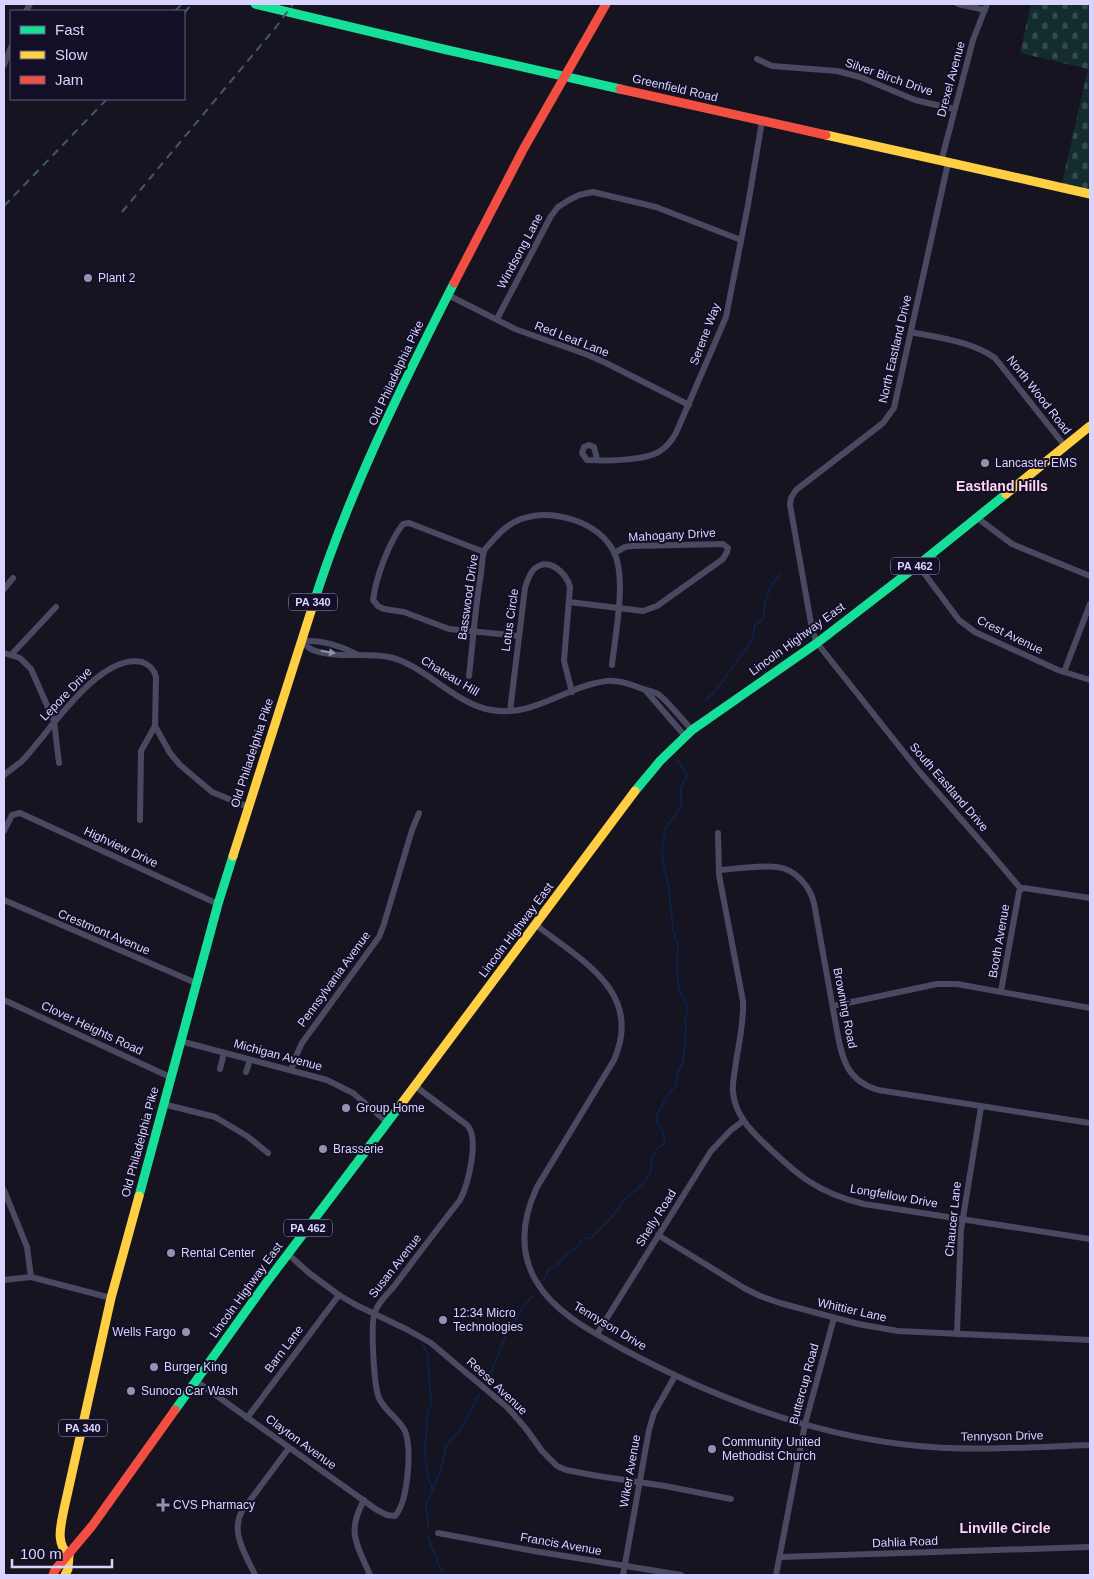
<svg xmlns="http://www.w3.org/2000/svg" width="1094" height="1579" font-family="Helvetica,sans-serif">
<defs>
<pattern id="cemetery-stones" width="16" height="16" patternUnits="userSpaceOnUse" patternTransform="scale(1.25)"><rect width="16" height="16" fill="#132c2d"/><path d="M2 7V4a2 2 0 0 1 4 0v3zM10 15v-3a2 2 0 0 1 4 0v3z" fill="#354a4c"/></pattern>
</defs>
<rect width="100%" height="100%" fill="#161421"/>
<path fill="url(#cemetery-stones)" d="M1031 4H1090V190L1062 183 1088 69 1020 53Z"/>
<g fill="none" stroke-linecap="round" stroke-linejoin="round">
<g stroke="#0d2144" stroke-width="2">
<path d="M706 700 717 689 750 643 754 634V626C767 619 762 615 765 602 766 599 768 595 769 591 771 585 776 579 780 574"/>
<path d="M543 1280 549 1269 556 1266 568 1253 577 1248C580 1241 582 1238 591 1238L610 1219 624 1200 636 1190 645 1181 651 1171 652 1157 657 1149 665 1143 663 1131 657 1123V1115L666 1098 676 1085 677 1073 683 1063 686 1032 685 1018 688 1008 679 989 677 966 678 944 673 930 669 887 663 862 662 847 665 837 663 832 681 806V788L687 775 677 760"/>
<path d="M423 1344 428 1355 429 1379 432 1403 428 1411 425 1446 426 1467 432 1490"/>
<path d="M487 1382 506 1335 522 1309 533 1295"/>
<path d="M428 1527C430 1518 425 1512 426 1504L441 1471 446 1446 463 1426 479 1395"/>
<path d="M427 1535 443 1575"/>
</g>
<g stroke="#4a4962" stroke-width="6">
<path d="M958 4 985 10"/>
<path d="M26 11 30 4"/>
<path d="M757 59 772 66 837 71 860 77 915 100 954 109"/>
<path d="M4 65 11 47"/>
<path d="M941 162 973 40 987 4"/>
<path d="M948 163 894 408 883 423 796 490 791 498 790 505 812 629 817 643 918 770 988 850 1021 889"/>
<path d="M448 295 515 329 588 355 606 363 689 405"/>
<path d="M497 319 551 216 558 207 569 200 579 195 593 192 656 207 741 240"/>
<path d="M911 332C939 338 971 341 995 358L1065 446"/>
<path d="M597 459 594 447 589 445 584 447 582 453 587 460C604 461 646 461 660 451 667 447 672 440 676 433L726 317 748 205 762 121"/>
<path d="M976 517 1012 544 1090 576"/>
<path d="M484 552 409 523 403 524C389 542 376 577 373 600L378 606 384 609 404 612 449 629 519 636"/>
<path d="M918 565 959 620 975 632 1058 670 1090 680"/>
<path d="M4 589 13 578"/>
<path d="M569 602 643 611 657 606 723 559 727 552 728 548 723 544 632 546 625 547 614 553"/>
<path d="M301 641C305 644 309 649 313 650 337 659 364 652 389 657 422 664 453 701 486 709 533 720 564 686 607 681 617 680 630 684 640 688 645 690 653 691 658 694 667 700 683 721 692 730"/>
<path d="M301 641C320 640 339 645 356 654"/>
<path d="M4 653 20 658 31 669 54 721 59 763"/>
<path d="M11 655 56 607"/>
<path d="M1064 672 1090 604"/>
<path d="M469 676C473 642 475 608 481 574 482 567 482 558 484 551 486 547 491 543 494 539 501 531 510 523 521 519 552 508 598 521 614 552 627 579 615 635 612 665"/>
<path d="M646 691 685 736"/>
<path d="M510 711 525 588C527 582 529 574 534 569 549 556 566 573 570 587L564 661 572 692"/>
<path d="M4 775C10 770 16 766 22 761 48 734 99 652 142 662 150 665 154 669 156 677L155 726 170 753 180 765 212 792 248 807"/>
<path d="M140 820 141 751 155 726"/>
<path d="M4 831 12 815 20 813 218 904"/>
<path d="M718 833 719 875 743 1001C744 1022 739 1042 736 1062 735 1072 732 1082 733 1092 735 1114 749 1129 764 1143 798 1176 818 1193 864 1204L1090 1239"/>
<path d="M719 870C735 869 762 865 777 867 796 869 810 887 814 903 821 942 828 981 835 1020 838 1035 840 1054 848 1068 855 1080 865 1086 878 1090L1090 1123"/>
<path d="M1021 889 1024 888 1090 898"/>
<path d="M4 900 196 983"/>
<path d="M536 925C581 960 644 992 614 1060L537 1187C523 1217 518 1250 536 1281 554 1312 590 1331 621 1348 710 1396 808 1434 909 1445 969 1452 1030 1447 1090 1445"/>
<path d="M1001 991 1019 892 1021 889"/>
<path d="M4 1000 170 1077"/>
<path d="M833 1006 937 984H957L1090 1008"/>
<path d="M180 1041 327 1080 353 1093 387 1122"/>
<path d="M220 1069 224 1053"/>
<path d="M291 1070 296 1056 302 1043 379 937 384 924 412 830 419 813"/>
<path d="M246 1072 250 1060"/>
<path d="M163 1104 215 1117 247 1136 268 1153"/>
<path d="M4 1190 27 1247 31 1277 111 1298"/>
<path d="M658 1235 744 1288 760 1296 780 1303 858 1324 898 1331 1090 1340"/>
<path d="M288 1254 309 1273 339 1295 356 1305 408 1330 431 1343 508 1408 527 1430 542 1451 557 1466 566 1470 598 1476 665 1486 731 1499"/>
<path d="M4 1280 31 1277"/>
<path d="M597 1334 711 1151 731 1130 743 1121"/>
<path d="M957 1334 961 1230 981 1107"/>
<path d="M196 1381 377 1510 387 1515 395 1516C408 1502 412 1449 405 1431 399 1418 385 1412 379 1398 374 1387 370 1323 375 1312 378 1302 389 1293 395 1285 417 1256 438 1228 460 1200 468 1185 480 1138 467 1125L415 1086"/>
<path d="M247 1418 339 1295"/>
<path d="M364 1500C346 1533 357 1544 370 1575"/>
<path d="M438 1533 534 1551 681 1575"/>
<path d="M780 1557 1090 1547"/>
<path d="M255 1575C246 1555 230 1533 242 1511L289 1448"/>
<path d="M623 1575 649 1430 654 1413 675 1376"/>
<path d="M776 1575 805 1424 834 1318"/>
</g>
<g stroke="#16e098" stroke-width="9">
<path d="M255 4 443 49 620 89"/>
<path d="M313 605C348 494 401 387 454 283"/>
<path d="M635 791 660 761 692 730 817 643 918 565 1006 494"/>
<path d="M139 1196 218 904 233 856"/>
<path d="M175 1410 266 1283 399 1107"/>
</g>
<g stroke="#ffcf43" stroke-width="9">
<path d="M826 135 1090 194"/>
<path d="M1006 494 1090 426"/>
<path d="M233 856 313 605"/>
<path d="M399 1107 635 791"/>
<path d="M69 1555C55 1543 61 1525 64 1509L111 1298 139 1196"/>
<path d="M65 1575 68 1569 69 1555"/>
</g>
<g stroke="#f24e42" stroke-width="9">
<path d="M620 89 826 135"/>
<path d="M454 283 524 148 606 4"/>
<path d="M53 1575 55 1570 92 1526 175 1410"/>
</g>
<g stroke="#43596b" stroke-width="2" stroke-dasharray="8 6" stroke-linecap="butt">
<path d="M175 11 182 4"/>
<path d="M184 13 192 4"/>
<path d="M4 206 107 99"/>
<path d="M122 212 276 27 293 4"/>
</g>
</g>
<defs><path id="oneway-solid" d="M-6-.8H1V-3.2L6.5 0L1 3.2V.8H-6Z" transform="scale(1.25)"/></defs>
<use fill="#928eb0" href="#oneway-solid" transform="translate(328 652) rotate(9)"/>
<g fill="#9591b1" stroke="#130f26" stroke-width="2">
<circle cx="88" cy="278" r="5"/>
<circle cx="985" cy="463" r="5"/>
<circle cx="346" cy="1108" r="5"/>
<circle cx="323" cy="1149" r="5"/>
<circle cx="171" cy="1253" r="5"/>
<circle cx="443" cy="1320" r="5"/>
<circle cx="186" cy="1332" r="5"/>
<circle cx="154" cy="1367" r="5"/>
<circle cx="131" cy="1391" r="5"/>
<circle cx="712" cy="1449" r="5"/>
<path d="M160.5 1497.5h5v5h5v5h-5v5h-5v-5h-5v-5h5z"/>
</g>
<g text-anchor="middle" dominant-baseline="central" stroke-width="4" stroke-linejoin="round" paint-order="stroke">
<g fill="#130f26" stroke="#9e99be" stroke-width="1">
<rect x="891" y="557.5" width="48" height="17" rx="4"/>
<rect x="289" y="593.5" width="48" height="17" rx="4"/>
<rect x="284" y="1219.5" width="48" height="17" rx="4"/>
<rect x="59" y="1419.5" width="48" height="17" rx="4"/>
</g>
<g font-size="11" font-weight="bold" fill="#d9d4ff">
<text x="915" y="566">PA 462</text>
<text x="313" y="602">PA 340</text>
<text x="308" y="1228">PA 462</text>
<text x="83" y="1428">PA 340</text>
</g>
<g font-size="12" fill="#d9d4ff" stroke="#130f26">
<text transform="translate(889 77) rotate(19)">Silver Birch Drive</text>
<text transform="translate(951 79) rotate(-75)">Drexel Avenue</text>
<text transform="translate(675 88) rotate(13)">Greenfield Road</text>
<text transform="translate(520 251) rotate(-62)">Windsong Lane</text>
<text transform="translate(705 334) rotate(-69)">Serene Way</text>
<text transform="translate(572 339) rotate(21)">Red Leaf Lane</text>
<text transform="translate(895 349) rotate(-77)">North Eastland Drive</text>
<text transform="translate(396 373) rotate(-65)">Old Philadelphia Pike</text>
<text transform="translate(1039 395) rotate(52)">North Wood Road</text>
<text transform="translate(672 535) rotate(-3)">Mahogany Drive</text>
<text transform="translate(468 597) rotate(-82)">Basswood Drive</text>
<text transform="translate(510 620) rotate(-82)">Lotus Circle</text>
<text transform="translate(1010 635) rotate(26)">Crest Avenue</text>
<text transform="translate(797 639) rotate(-36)">Lincoln Highway East</text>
<text transform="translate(450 676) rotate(31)">Chateau Hill</text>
<text transform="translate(66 694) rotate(-46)">Lepore Drive</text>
<text transform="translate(252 753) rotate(-72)">Old Philadelphia Pike</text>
<text transform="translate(949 787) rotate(49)">South Eastland Drive</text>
<text transform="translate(121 847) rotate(25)">Highview Drive</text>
<text transform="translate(516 930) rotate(-53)">Lincoln Highway East</text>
<text transform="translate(104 932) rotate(23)">Crestmont Avenue</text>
<text transform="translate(999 941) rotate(-80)">Booth Avenue</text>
<text transform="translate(334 979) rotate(-54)">Pennsylvania Avenue</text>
<text transform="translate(845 1008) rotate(79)">Browning Road</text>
<text transform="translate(92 1028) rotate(25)">Clover Heights Road</text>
<text transform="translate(278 1055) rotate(15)">Michigan Avenue</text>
<text transform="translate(140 1142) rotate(-75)">Old Philadelphia Pike</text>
<text transform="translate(894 1196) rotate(10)">Longfellow Drive</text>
<text transform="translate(656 1218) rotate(-58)">Shelly Road</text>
<text transform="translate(953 1219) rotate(-84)">Chaucer Lane</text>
<text transform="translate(395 1266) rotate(-52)">Susan Avenue</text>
<text transform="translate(246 1290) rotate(-54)">Lincoln Highway East</text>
<text transform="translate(852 1310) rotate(13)">Whittier Lane</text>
<text transform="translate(610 1326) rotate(31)">Tennyson Drive</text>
<text transform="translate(284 1349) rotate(-53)">Barn Lane</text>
<text transform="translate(804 1384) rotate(-75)">Buttercup Road</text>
<text transform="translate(497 1386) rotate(43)">Reese Avenue</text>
<text transform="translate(1002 1436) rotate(-1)">Tennyson Drive</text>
<text transform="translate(301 1442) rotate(36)">Clayton Avenue</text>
<text transform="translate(630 1471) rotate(-80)">Wiker Avenue</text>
<text transform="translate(905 1542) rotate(-2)">Dahlia Road</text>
<text transform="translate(561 1544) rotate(10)">Francis Avenue</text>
</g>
<g font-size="12" fill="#d9d4ff" stroke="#130f26" text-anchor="start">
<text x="98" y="278">Plant 2</text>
<text x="995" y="463">Lancaster EMS</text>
<text x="356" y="1108">Group Home</text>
<text x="333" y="1149">Brasserie</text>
<text x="181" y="1253">Rental Center</text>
<text x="453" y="1313">12:34 Micro<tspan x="453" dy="14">Technologies</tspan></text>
<text x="176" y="1332" text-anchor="end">Wells Fargo</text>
<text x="164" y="1367">Burger King</text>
<text x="141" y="1391">Sunoco Car Wash</text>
<text x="722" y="1442">Community United<tspan x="722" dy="14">Methodist Church</tspan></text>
<text x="173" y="1505">CVS Pharmacy</text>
</g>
<g font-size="14" font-weight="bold" fill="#ffd6f0" stroke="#130f26">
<text x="1002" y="486">Eastland Hills</text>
<text x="1005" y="1528">Linville Circle</text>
</g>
</g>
<rect width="1094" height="1579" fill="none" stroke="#d9d4ff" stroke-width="10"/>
<rect x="10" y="10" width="175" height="90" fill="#130f26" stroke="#625e7d"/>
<rect x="20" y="26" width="25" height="8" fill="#16e098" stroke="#625e7d"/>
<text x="55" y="35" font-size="15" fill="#d9d4ff">Fast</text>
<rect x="20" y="51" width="25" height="8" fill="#ffcf43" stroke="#625e7d"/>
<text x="55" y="60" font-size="15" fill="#d9d4ff">Slow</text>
<rect x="20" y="76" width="25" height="8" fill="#f24e42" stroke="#625e7d"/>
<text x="55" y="85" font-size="15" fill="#d9d4ff">Jam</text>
<path d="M12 1559v8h100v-8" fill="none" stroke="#d9d4ff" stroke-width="2.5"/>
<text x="20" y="1559" font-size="15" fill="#d9d4ff" stroke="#130f26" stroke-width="4" paint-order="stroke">100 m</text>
</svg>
